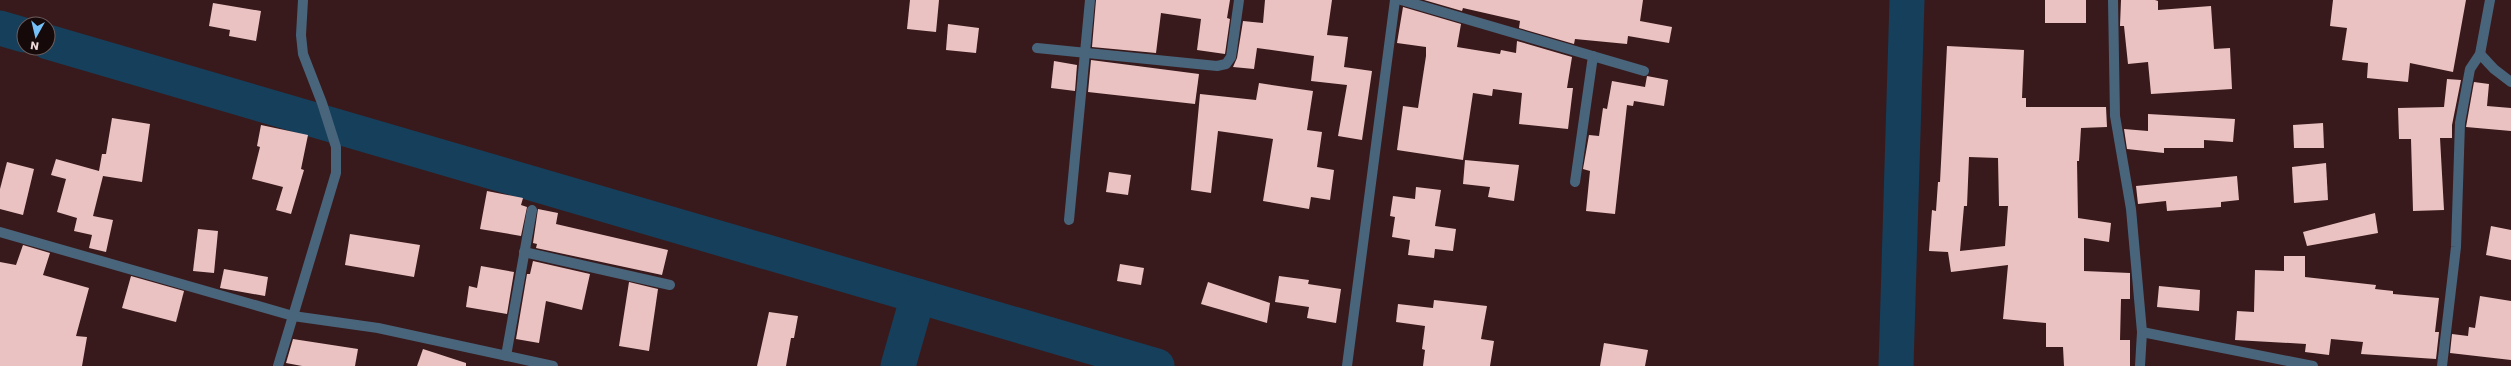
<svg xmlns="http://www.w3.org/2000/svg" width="2511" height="366" font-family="Poppins,sans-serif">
<rect width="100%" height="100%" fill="#381a1c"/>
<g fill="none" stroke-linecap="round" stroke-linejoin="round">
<g stroke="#163f5b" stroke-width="35">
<path d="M0 28 24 35"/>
<path d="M48 42 1157 366"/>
<path d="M898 366 918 296"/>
<path d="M1896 366 1907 0"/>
</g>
</g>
<g fill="#ebc2c2" fill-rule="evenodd">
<path d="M910 0H939L936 32 907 29Z"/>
<path d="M1096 0H1230L1227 18 1230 19 1225 54 1197 50 1201 19 1161 13 1156 53 1092 47Z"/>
<path d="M1265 0H1332L1327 35 1348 37 1344 67 1372 71 1362 140 1338 136 1347 85 1311 81 1314 56 1257 48 1254 69 1233 67 1237 58 1243 21 1263 23Z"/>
<path d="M1424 0H1643L1640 21 1672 27 1669 43 1628 36 1627 44 1575 39 1574 44 1519 28 1520 21 1463 8 1462 11Z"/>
<rect x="2045" y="0" width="41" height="23"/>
<path d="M2121 0H2155L2158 1V10L2211 6 2214 49 2230 48 2232 89 2151 94 2148 62 2128 64 2124 26H2120Z"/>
<path d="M2333 0H2466L2453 72 2410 63 2408 82 2367 78 2368 63 2342 60 2347 28 2330 26Z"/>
<path d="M213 3 261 11 256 41 229 36 230 30 209 26Z"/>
<path d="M1403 7 1461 24 1457 47 1500 54 1501 50 1516 53 1517 41 1572 57 1567 88H1573L1568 129 1519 124 1522 93 1493 89 1492 96 1473 93 1463 160 1397 150 1403 106 1418 108 1426 56V47L1397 43Z"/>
<path d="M948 24 979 28 976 53 946 50Z"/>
<path d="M1947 46 2024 50 2022 98H2026V107H2106L2107 127 2081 128 2079 161H2077L2078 218 2111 223 2109 242 2084 238V271L2130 273V299H2121L2120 340H2130V366H2064L2063 347H2046V323L2003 319 2008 265 1951 272 1948 252 1929 251 1932 210 1936 211 1938 182H1940ZM1969 157 1998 158 1999 206H2008L2005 246 1960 251 1964 206H1967Z"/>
<path d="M1091 60 1199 74 1195 104 1088 92Z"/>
<path d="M1054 61 1077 65 1075 91 1051 88Z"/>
<path d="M1647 76 1668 80 1664 106 1634 101 1633 106 1627 105 1615 214 1586 211 1590 171 1583 169 1589 135 1599 136 1603 108 1607 109 1612 81 1645 87Z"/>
<path d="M2447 79 2461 80 2452 125V138H2440L2444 210 2413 211 2411 139H2399L2398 108 2444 107Z"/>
<path d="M2474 82 2489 84 2487 106 2511 108V131L2466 127Z"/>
<path d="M1259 83 1313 91 1307 130 1322 132 1317 167 1334 170 1330 200 1311 197 1309 209 1263 201 1273 139 1218 131 1211 193 1191 190 1200 94 1256 100Z"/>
<path d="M2148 114 2235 119 2233 142 2204 140V148H2164V153L2127 149 2124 129 2148 131Z"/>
<path d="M112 118 150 124 142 182 103 176 93 216 113 220 106 252 89 248 92 235 74 231 77 218 57 212 66 179 51 175 56 159 99 171 102 154H106Z"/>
<path d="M2323 123 2324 148H2294L2293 125Z"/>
<path d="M261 125 308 135 301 169 304 170 291 214 276 210 283 187 252 179 260 147 257 146Z"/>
<path d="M1465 160 1519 165 1514 201 1488 197 1490 187 1463 184Z"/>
<path d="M7 162 34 169 23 215 0 209V189Z"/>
<path d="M2326 163 2328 200 2294 203 2292 167Z"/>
<path d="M1109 172 1131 175 1128 195 1106 192Z"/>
<path d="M2237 176 2239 200 2221 202V207L2167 211 2166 201 2138 204 2136 186Z"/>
<path d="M1416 187 1441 190 1435 226 1456 229 1453 251 1435 249 1434 258 1408 255 1410 240 1392 237 1395 217 1390 216 1393 196 1415 199Z"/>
<path d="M487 191 523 198 521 205 527 207 521 236 480 229Z"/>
<path d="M538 209 558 213 556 224 668 250 662 275 536 248 537 244 533 243Z"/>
<path d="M2375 213 2378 233 2307 246 2303 232Z"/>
<path d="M2491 226 2511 230V260L2486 255Z"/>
<path d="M198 229 218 231 214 273 193 271Z"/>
<path d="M350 234 420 245 414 277 345 265Z"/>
<path d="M23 245 50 253 43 275 89 288 76 336 87 337 82 366H0V262L16 265Z"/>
<path d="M2284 256H2305V277L2376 285 2375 289 2393 291V294L2439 298 2435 332H2439L2436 359 2361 354 2363 342 2331 339 2329 355 2305 352 2306 344 2235 340 2237 311 2254 312 2255 270 2284 271Z"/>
<path d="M533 261 590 274 582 310 546 301 539 343 516 339 527 274H530Z"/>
<path d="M1120 264 1144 268 1141 285 1117 281Z"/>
<path d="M481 266 514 272 507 314 466 307 469 286 477 288Z"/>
<path d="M224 269 268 277 265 296 220 288Z"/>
<path d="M131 276 184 291 176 322 122 308Z"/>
<path d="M1279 276 1309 280 1308 284 1341 289 1336 323 1307 318 1309 307 1275 302Z"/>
<path d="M629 282 658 289 649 351 619 346Z"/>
<path d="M1208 282 1270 303 1267 323 1201 304Z"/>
<path d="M2159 286 2200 290 2199 311 2157 307Z"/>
<path d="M2480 296 2511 301V360L2450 353 2452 334 2468 336 2469 327 2475 328Z"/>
<path d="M1434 300 1487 306 1481 339 1494 341 1490 366H1423L1425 350 1422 349 1425 326 1396 322 1398 304 1433 308Z"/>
<path d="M769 312 798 316 794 338H791L786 366H757Z"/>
<path d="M293 339 358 349 355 366H302L286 363Z"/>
<path d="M1604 343 1648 350 1645 366H1600Z"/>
<path d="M423 349 466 363V366H417Z"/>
</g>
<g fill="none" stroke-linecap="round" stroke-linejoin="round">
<g stroke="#48657c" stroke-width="10">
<path d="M1401 0 1644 71"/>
<path d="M2113 0 2115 116 2131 209 2142 332 2140 366"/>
<path d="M1037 48 1217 66 1226 64 1231 57 1239 0"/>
<path d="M2480 54 2490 0"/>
<path d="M1575 182 1593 56"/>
<path d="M1069 220 1090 0"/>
<path d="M0 232 293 316 378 328 553 366"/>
<path d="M524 252 670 285"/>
<path d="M2142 332 2313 366"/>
<path d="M506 356 532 210"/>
<path d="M278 366 336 173V147L322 103 303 54 301 35 303 0"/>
<path d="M1347 366 1395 0"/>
<path d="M2442 366 2456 247 2460 123 2470 69 2480 54 2494 69 2511 82"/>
</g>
</g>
<g transform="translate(36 36) rotate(188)"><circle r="19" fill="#16090a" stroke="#6d5d5d"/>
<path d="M0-3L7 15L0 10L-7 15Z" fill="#75c0f6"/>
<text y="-6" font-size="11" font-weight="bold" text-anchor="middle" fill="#efdada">N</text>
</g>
</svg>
